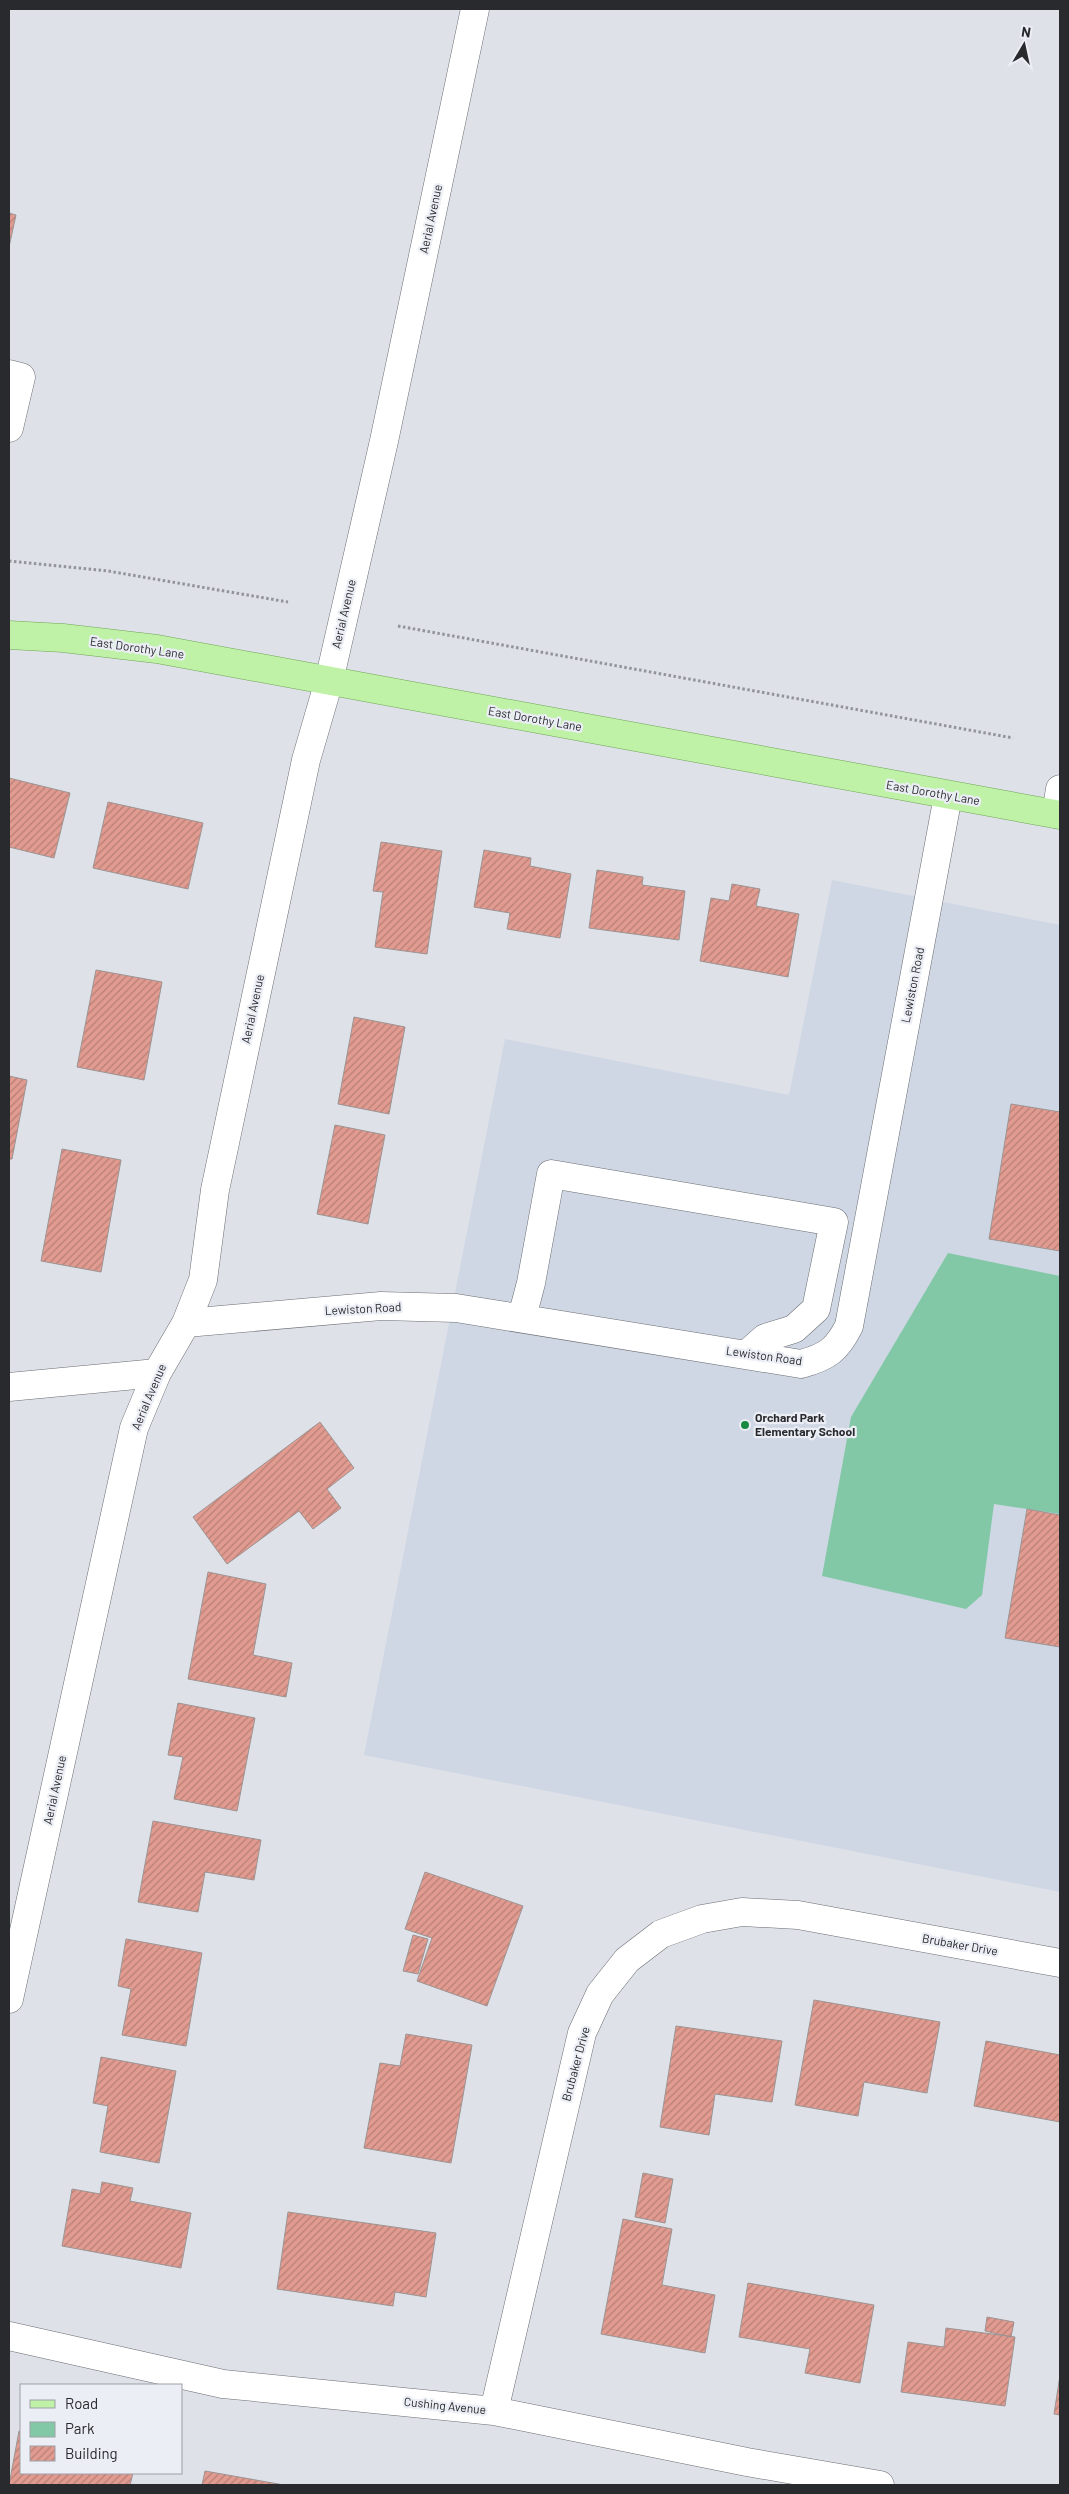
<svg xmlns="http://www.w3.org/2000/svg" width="1069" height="2494" font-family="Barlow,sans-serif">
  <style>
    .built { fill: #cfd7e4 }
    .park { fill: #83c8a6 }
    .building { fill: url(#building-hatch); stroke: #9c9493 }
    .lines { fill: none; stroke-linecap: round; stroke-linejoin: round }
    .minor-casing { stroke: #6a6d72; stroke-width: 29 }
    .major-casing { stroke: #6fa556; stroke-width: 29 }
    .path { stroke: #929499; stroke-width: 3; stroke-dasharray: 2.5 2.5; stroke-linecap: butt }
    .minor { stroke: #fff; stroke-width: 28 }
    .major { stroke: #bff1a7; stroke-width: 28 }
    .poi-dot { fill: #198941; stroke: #ebeef5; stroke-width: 2 }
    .labels { text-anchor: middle; stroke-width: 4.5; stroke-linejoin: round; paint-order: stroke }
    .street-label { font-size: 12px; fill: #292a2d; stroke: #ebeef5 }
    .poi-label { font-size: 12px; font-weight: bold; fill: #292a2d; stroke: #ebeef5; text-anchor: start }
  </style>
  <defs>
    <pattern id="building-hatch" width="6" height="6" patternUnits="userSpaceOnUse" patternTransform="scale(1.25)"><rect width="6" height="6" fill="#e29b90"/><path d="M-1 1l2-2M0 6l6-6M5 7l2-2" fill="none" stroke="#b77f76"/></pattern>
  </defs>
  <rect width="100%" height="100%" fill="#dee1e8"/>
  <path class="built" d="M832 880 1060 925V1892L364 1755 505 1039 789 1095Z"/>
  <path class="park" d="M948 1253 1060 1276V1514L994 1504 982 1595 966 1609 822 1576 851 1417Z"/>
  <path class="building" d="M9 213 16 215 9 247Z
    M9 778 70 793 54 858 9 847Z
    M108 802 203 823 188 889 93 868Z
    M381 842 442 851 427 954 375 947 383 892 373 891Z
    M484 850 531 858 530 866 571 874 560 938 507 929 510 913 474 907Z
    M597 870 643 877 642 885 685 891 679 940 589 928Z
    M732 884 760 889 756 906 799 914 788 977 700 961 711 898 729 901Z
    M96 970 162 982 144 1080 77 1067Z
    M354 1017 405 1027 389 1114 338 1104Z
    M9 1076 27 1080 12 1159H9Z
    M1011 1104 1060 1112V1251L989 1239Z
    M335 1125 385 1135 368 1224 317 1214Z
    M62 1149 121 1160 101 1272 41 1261Z
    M320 1422 354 1468 327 1489 341 1508 313 1529 299 1511 227 1564 193 1517Z
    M1027 1509 1060 1515V1647L1005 1638Z
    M208 1572 266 1584 253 1655 292 1663 286 1697 188 1679Z
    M178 1703 255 1718 237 1811 174 1799 183 1757 168 1755Z
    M153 1821 261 1840 254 1880 205 1872 198 1912 138 1902Z
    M425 1872 523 1906 487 2006 417 1981 432 1938 405 1929Z
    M413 1935 428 1939 418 1974 403 1971Z
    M126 1939 202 1953 186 2046 122 2035 131 1989 118 1986Z
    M814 2000 940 2022 927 2093 864 2082 858 2116 795 2105Z
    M676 2026 782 2041 772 2102 715 2094 709 2135 660 2127Z
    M406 2034 472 2045 451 2163 364 2148 380 2063 400 2066Z
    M986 2041 1060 2055V2122L974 2106Z
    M101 2057 176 2071 159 2163 100 2152 108 2106 93 2103Z
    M643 2173 673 2179 665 2223 635 2217Z
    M102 2182 133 2188 130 2201 191 2213 181 2268 62 2246 72 2189 100 2194Z
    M288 2212 436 2233 426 2297 395 2292 393 2306 277 2289Z
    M623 2219 672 2229 662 2285 715 2295 705 2353 601 2334Z
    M748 2283 874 2305 860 2383 805 2373 810 2349 739 2337Z
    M987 2317 1014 2322 1011 2337 985 2331Z
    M946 2328 1015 2337 1005 2406 901 2392 908 2342 944 2347Z
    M1060 2375V2415L1054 2414Z
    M19 2431H21V2473H133L130 2485H9Z
    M205 2471 284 2485H202Z"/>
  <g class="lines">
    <defs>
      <path id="minor" d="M9 374 21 377 9 428
        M1056 814 1060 789
        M522 1317 531 1283 551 1174 834 1222 816 1309 794 1329 765 1338 747 1354
        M186 1323 381 1306 456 1308 801 1364C827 1357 837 1350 849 1326L948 796
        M9 1387 157 1373
        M9 1999 134 1428 157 1373 186 1323 203 1280 215 1190 306 760 329 681 384 441 475 9
        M9 2336 223 2384 494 2411 747 2462 880 2485
        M494 2411 582 2033 600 1994 627 1960 661 1934 702 1919 742 1912 798 1915 1060 1963"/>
      <path id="major" d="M9 635 63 638 157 649 1060 815"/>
    </defs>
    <use href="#minor" class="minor-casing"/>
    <use href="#major" class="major-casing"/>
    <path class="path" d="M9 561 108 571 288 602
      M398 626 1013 738"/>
    <use href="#minor" class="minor"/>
    <use href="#major" class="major"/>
  </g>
  <circle class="poi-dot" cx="745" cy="1425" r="5"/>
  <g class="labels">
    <g class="street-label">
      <text transform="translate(431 219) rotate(-78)" y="4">Aerial Avenue</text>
      <text transform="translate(344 614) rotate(-77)" y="4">Aerial Avenue</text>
      <text transform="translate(137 648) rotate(8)" y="4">East Dorothy Lane</text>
      <text transform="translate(535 719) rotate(10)" y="4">East Dorothy Lane</text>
      <text transform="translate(933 793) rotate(10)" y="4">East Dorothy Lane</text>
      <text transform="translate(913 985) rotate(-79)" y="4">Lewiston Road</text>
      <text transform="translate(253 1009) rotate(-78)" y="4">Aerial Avenue</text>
      <text transform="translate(363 1309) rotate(-3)" y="4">Lewiston Road</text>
      <text transform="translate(764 1356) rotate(8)" y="4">Lewiston Road</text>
      <text transform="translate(149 1397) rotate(-67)" y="4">Aerial Avenue</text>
      <text transform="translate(55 1790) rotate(-78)" y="4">Aerial Avenue</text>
      <text transform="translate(960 1945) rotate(10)" y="4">Brubaker Drive</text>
      <text transform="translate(576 2064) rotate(-75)" y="4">Brubaker Drive</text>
      <text transform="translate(445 2406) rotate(6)" y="4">Cushing Avenue</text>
    </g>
    <g class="poi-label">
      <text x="755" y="1422">Orchard Park<tspan x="755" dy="14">Elementary School</tspan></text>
    </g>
  </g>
  <rect width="1069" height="2494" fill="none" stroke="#292a2d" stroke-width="20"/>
  <rect x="20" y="2384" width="162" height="90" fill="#ebeef5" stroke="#9da0a5"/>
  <rect x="30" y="2400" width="25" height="8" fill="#bff1a7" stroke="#9da0a5"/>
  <text x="65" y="2409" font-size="15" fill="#292a2d">Road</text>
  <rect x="30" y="2422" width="25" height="15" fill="#83c8a6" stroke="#9da0a5"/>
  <text x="65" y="2434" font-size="15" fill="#292a2d">Park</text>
  <rect x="30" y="2446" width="25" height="15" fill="url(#building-hatch)" stroke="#9da0a5"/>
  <text x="65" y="2459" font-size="15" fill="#292a2d">Building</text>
  <g transform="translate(1024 45) rotate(9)" stroke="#ebeef5" stroke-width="4" paint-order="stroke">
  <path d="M0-4L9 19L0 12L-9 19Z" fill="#292a2d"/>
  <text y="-8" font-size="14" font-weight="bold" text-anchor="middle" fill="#292a2d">N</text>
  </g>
</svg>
